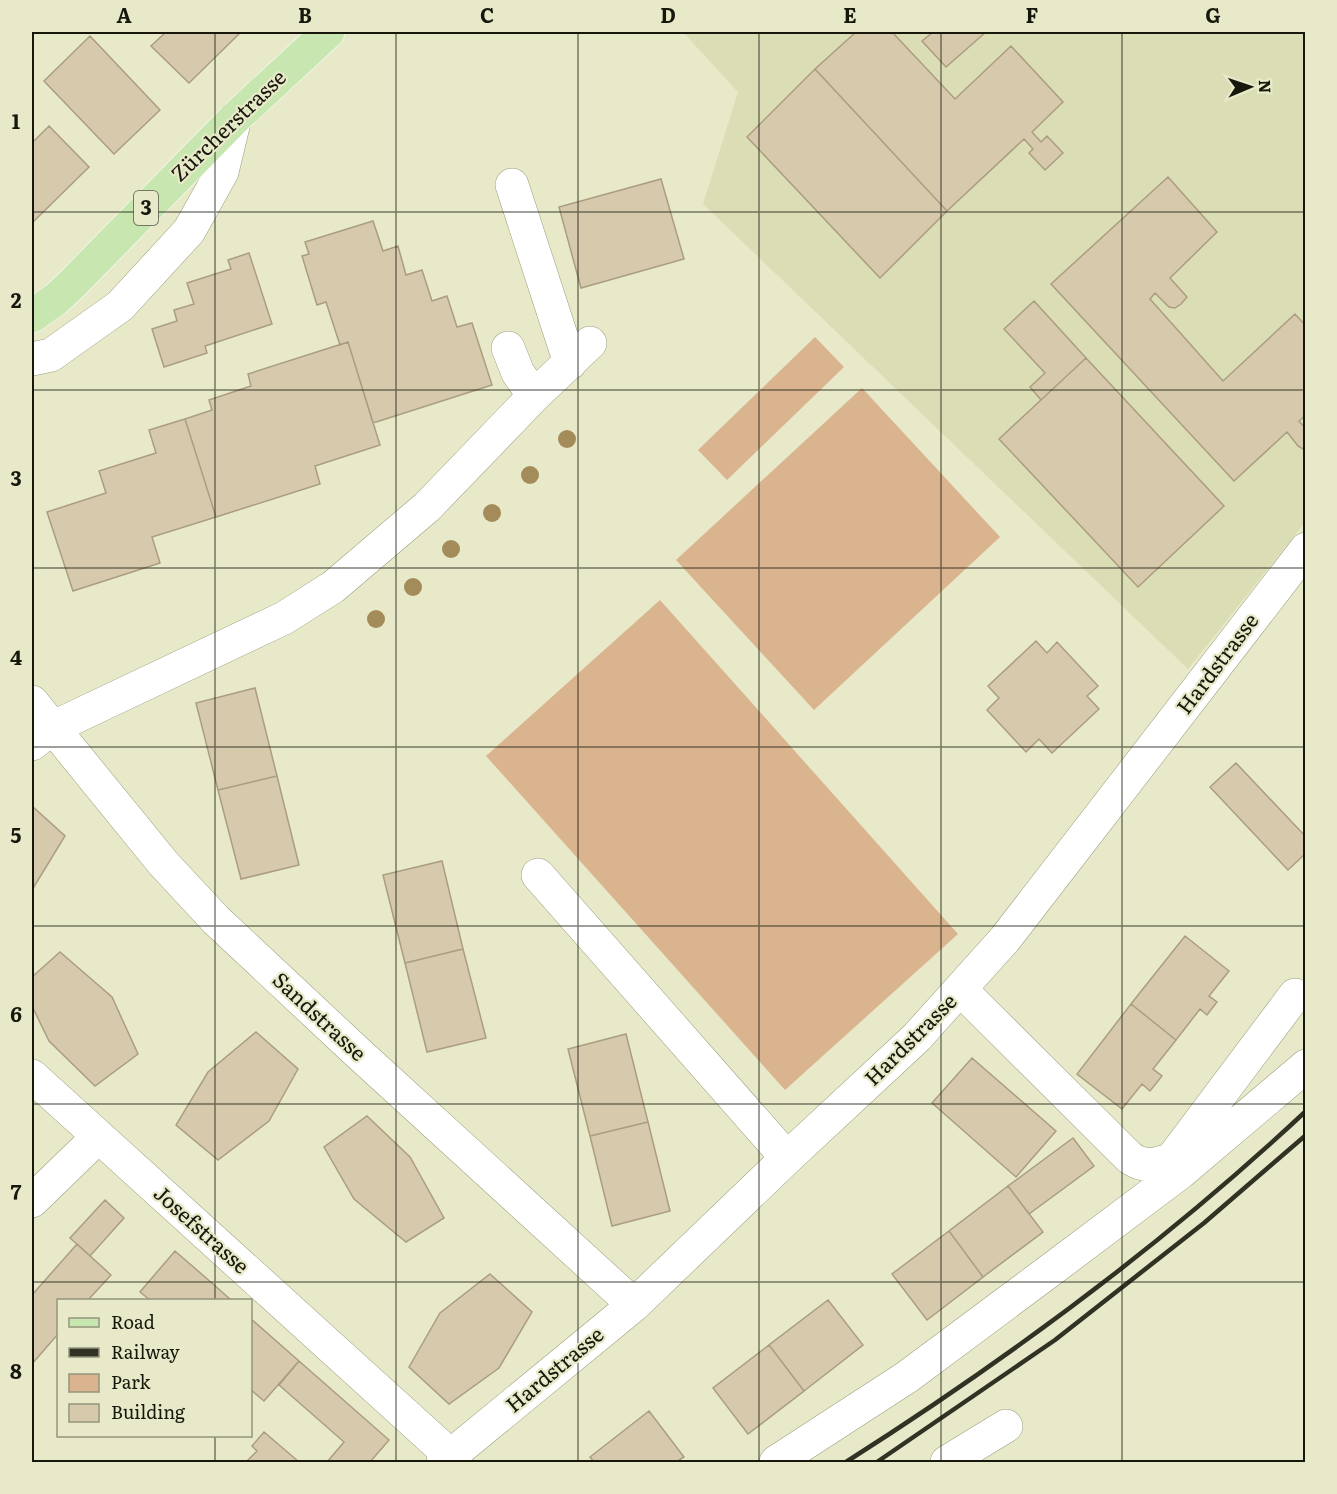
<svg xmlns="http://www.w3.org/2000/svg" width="1337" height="1494" font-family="Literata,serif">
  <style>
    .built { fill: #dbddb5 }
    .green { fill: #dab48f }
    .building { fill: #d7caac; stroke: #aa9d80; stroke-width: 1.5 }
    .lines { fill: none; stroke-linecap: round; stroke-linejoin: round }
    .minor-casing { stroke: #9c9e7f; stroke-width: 34 }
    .major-casing { stroke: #fff; stroke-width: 34 }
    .minor { stroke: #fff; stroke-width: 33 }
    .major { stroke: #c8e6b0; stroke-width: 33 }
    .rail { stroke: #323224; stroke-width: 4.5 }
    .tree { fill: #a48b5a }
    .grid { fill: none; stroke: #17170c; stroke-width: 1.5; stroke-opacity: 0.55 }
    .labels { text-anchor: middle; stroke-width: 4.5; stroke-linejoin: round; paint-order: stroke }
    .shield { fill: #e7e9c8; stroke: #555644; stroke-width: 1.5 }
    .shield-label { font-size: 20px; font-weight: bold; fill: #17170c }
    .street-label { font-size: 21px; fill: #17170c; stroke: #e7e9c8 }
    .neatline { fill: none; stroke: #17170c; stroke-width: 2 }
    .grid-label { font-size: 20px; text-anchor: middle; font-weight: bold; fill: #17170c }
  </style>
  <rect width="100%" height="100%" fill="#e7e9c8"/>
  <path class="built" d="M683 32H1305V522L1188 669 703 204 738 92Z"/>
  <path class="green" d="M815 337 844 367 727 480 698 450Z
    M862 388 1000 537 814 710 676 560Z
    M660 600 958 934 785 1090 486 756Z"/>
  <path class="building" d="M166 32H241L189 83 151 46Z
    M856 32H892L955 99 1011 46 1063 102 1032 132 1041 142 1047 136 1063 153 1045 170 1029 153 1033 149 1024 139 947 211 815 69Z
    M933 32H986L946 67 922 41Z
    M90 36 160 110 114 154 44 81Z
    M815 69 947 211 880 278 747 137Z
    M49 126 89 167 32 223V143Z
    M1168 177 1217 232 1170 278 1187 297 1181 304 1175 308 1169 307 1155 293 1150 299 1223 381 1295 314 1306 326V415L1299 421 1306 429V447L1303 449 1298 446 1287 432 1234 481 1051 284Z
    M661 179 684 259 581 288 559 207Z
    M373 221 383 251 398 246 406 275 422 270 432 301 447 296 457 327 472 323 492 385 373 423 348 342 340 345 326 302 317 305 302 256 309 254 305 242Z
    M249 253 272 324 205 346 207 353 164 367 152 329 177 321 174 310 194 304 187 283 231 269 228 260Z
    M1034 301 1086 358 1041 400 1030 387 1045 373 1004 329Z
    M348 342 380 445 315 466 320 484 216 517 185 419 212 410 209 400 251 386 248 374Z
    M1086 358 1224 506 1138 587 999 439Z
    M185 419 216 517 152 537 160 563 73 591 47 512 106 493 99 471 156 453 149 430Z
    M1036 641 1047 653 1057 642 1098 686 1087 696 1099 709 1052 753 1039 739 1026 752 987 710 999 698 988 686Z
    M255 688 277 776 218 790 196 703Z
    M1236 763 1306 837V853L1288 870 1210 787Z
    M277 776 299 865 241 879 218 790Z
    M32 806 65 836 32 890Z
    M442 861 463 949 405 963 383 875Z
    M1185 936 1229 971 1209 996 1217 1002 1207 1015 1200 1009 1176 1040 1131 1004Z
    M463 949 486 1038 427 1052 405 963Z
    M60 952 112 997 138 1054 95 1086 49 1041 32 1006V977Z
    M1131 1004 1176 1040 1153 1069 1162 1076 1150 1091 1142 1084 1122 1109 1077 1074Z
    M256 1032 298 1069 269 1121 218 1160 176 1125 208 1072Z
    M626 1034 648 1122 590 1136 568 1049Z
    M972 1058 1056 1131 1016 1177 932 1103Z
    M367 1116 410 1157 444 1218 406 1242 354 1199 324 1147Z
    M648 1122 670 1211 612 1226 590 1136Z
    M1073 1138 1094 1166 1029 1214 1008 1186Z
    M1008 1186 1043 1232 983 1277 949 1231Z
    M105 1200 124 1218 90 1256 70 1238Z
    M949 1231 983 1277 927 1320 892 1274Z
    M77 1244 111 1275 88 1300H58V1334L32 1364V1295Z
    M175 1251 213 1284 231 1300H150L140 1292Z
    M490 1274 532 1312 499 1368 449 1404 409 1367 440 1313Z
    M828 1300 863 1345 804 1391 769 1345Z
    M250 1318 299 1361 264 1401 250 1389Z
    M769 1345 804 1391 748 1434 713 1388Z
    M299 1361 389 1440 370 1462H327L344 1442 279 1385Z
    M649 1411 684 1457 676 1462H594L590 1457Z
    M264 1432 299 1462H246L257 1451 252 1446Z"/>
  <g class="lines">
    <defs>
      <path id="minor" d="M512 185 570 363
        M508 348 518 373 534 396
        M32 359 51 355 120 306 189 231 222 172 235 118
        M32 702 163 863 216 920 356 1051 634 1305
        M32 744 52 728 284 618 333 587 427 507 534 396 590 343
        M538 875 787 1158
        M961 990 1130 1158C1145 1168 1155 1165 1172 1159L1295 995
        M32 1076 451 1456 454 1462
        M32 1201 98 1137
        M443 1462 634 1305 787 1158 917 1037 1005 939 1306 549
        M776 1462 907 1377 1056 1266 1181 1172 1306 1066
        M947 1462 1006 1426"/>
      <path id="major" d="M32 316 56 299 71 285 235 118 328 32"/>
    </defs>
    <use href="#minor" class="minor-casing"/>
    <use href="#major" class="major-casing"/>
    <use href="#minor" class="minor"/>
    <use href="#major" class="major"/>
    <path class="rail" d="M846 1462C1008 1359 1165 1243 1306 1111
      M877 1462 1055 1340 1204 1223 1306 1135"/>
  </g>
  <g class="tree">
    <circle cx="567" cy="439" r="9"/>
    <circle cx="530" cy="475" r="9"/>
    <circle cx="492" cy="513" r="9"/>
    <circle cx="451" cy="549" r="9"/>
    <circle cx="413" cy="587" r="9"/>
    <circle cx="376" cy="619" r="9"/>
  </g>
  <path class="grid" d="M215 32V1300M396 32V1462M578 32V1462M759 32V1462M941 32V1462M1122 32V1462M32 212H1306M32 390H1306M32 568H1306M32 747H1306M32 926H1306M32 1104H1306M32 1282H1306M215 1436V1462"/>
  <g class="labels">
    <rect class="shield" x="134" y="191" width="24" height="34" rx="4.5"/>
    <g class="shield-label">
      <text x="146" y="215">3</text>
    </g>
    <g class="street-label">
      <text transform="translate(229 126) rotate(-44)" y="7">Zürcherstrasse</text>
      <text transform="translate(1218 664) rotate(-53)" y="7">Hardstrasse</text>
      <text transform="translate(319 1017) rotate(43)" y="7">Sandstrasse</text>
      <text transform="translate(911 1040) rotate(-45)" y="7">Hardstrasse</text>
      <text transform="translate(201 1230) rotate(42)" y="7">Josefstrasse</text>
      <text transform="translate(555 1370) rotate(-40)" y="7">Hardstrasse</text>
    </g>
  </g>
  <rect width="1337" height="1494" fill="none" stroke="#e7e9c8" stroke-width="66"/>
  <rect x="57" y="1299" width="195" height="138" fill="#e7e9c8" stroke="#94957d" stroke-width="1.5"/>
  <rect x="69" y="1318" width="30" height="9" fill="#c8e6b0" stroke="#94957d" stroke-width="1.5"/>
  <text x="111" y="1329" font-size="18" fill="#17170c">Road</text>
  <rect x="69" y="1348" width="30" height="9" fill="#323224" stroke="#94957d" stroke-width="1.5"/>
  <text x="111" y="1359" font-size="18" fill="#17170c">Railway</text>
  <rect x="69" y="1374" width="30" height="18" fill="#dab48f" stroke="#94957d" stroke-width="1.5"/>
  <text x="111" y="1389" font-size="18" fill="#17170c">Park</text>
  <rect x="69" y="1404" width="30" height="18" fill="#d7caac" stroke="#94957d" stroke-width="1.5"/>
  <text x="111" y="1419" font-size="18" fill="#17170c">Building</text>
  <g transform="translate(1250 87) rotate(88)" stroke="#e7e9c8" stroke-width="4.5" paint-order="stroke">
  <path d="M0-4.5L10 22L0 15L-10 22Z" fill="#17170c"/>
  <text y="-9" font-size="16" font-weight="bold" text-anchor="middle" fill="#17170c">N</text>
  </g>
  <rect x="33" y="33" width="1271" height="1428" class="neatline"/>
  <g class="grid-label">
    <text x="124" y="23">A</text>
    <text x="305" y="23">B</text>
    <text x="487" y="23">C</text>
    <text x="668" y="23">D</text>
    <text x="850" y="23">E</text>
    <text x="1032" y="23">F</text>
    <text x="1213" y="23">G</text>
    <text x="16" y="129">1</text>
    <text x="16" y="308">2</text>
    <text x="16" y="486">3</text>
    <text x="16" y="665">4</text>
    <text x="16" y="843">5</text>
    <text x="16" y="1022">6</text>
    <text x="16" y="1200">7</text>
    <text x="16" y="1379">8</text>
  </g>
</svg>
